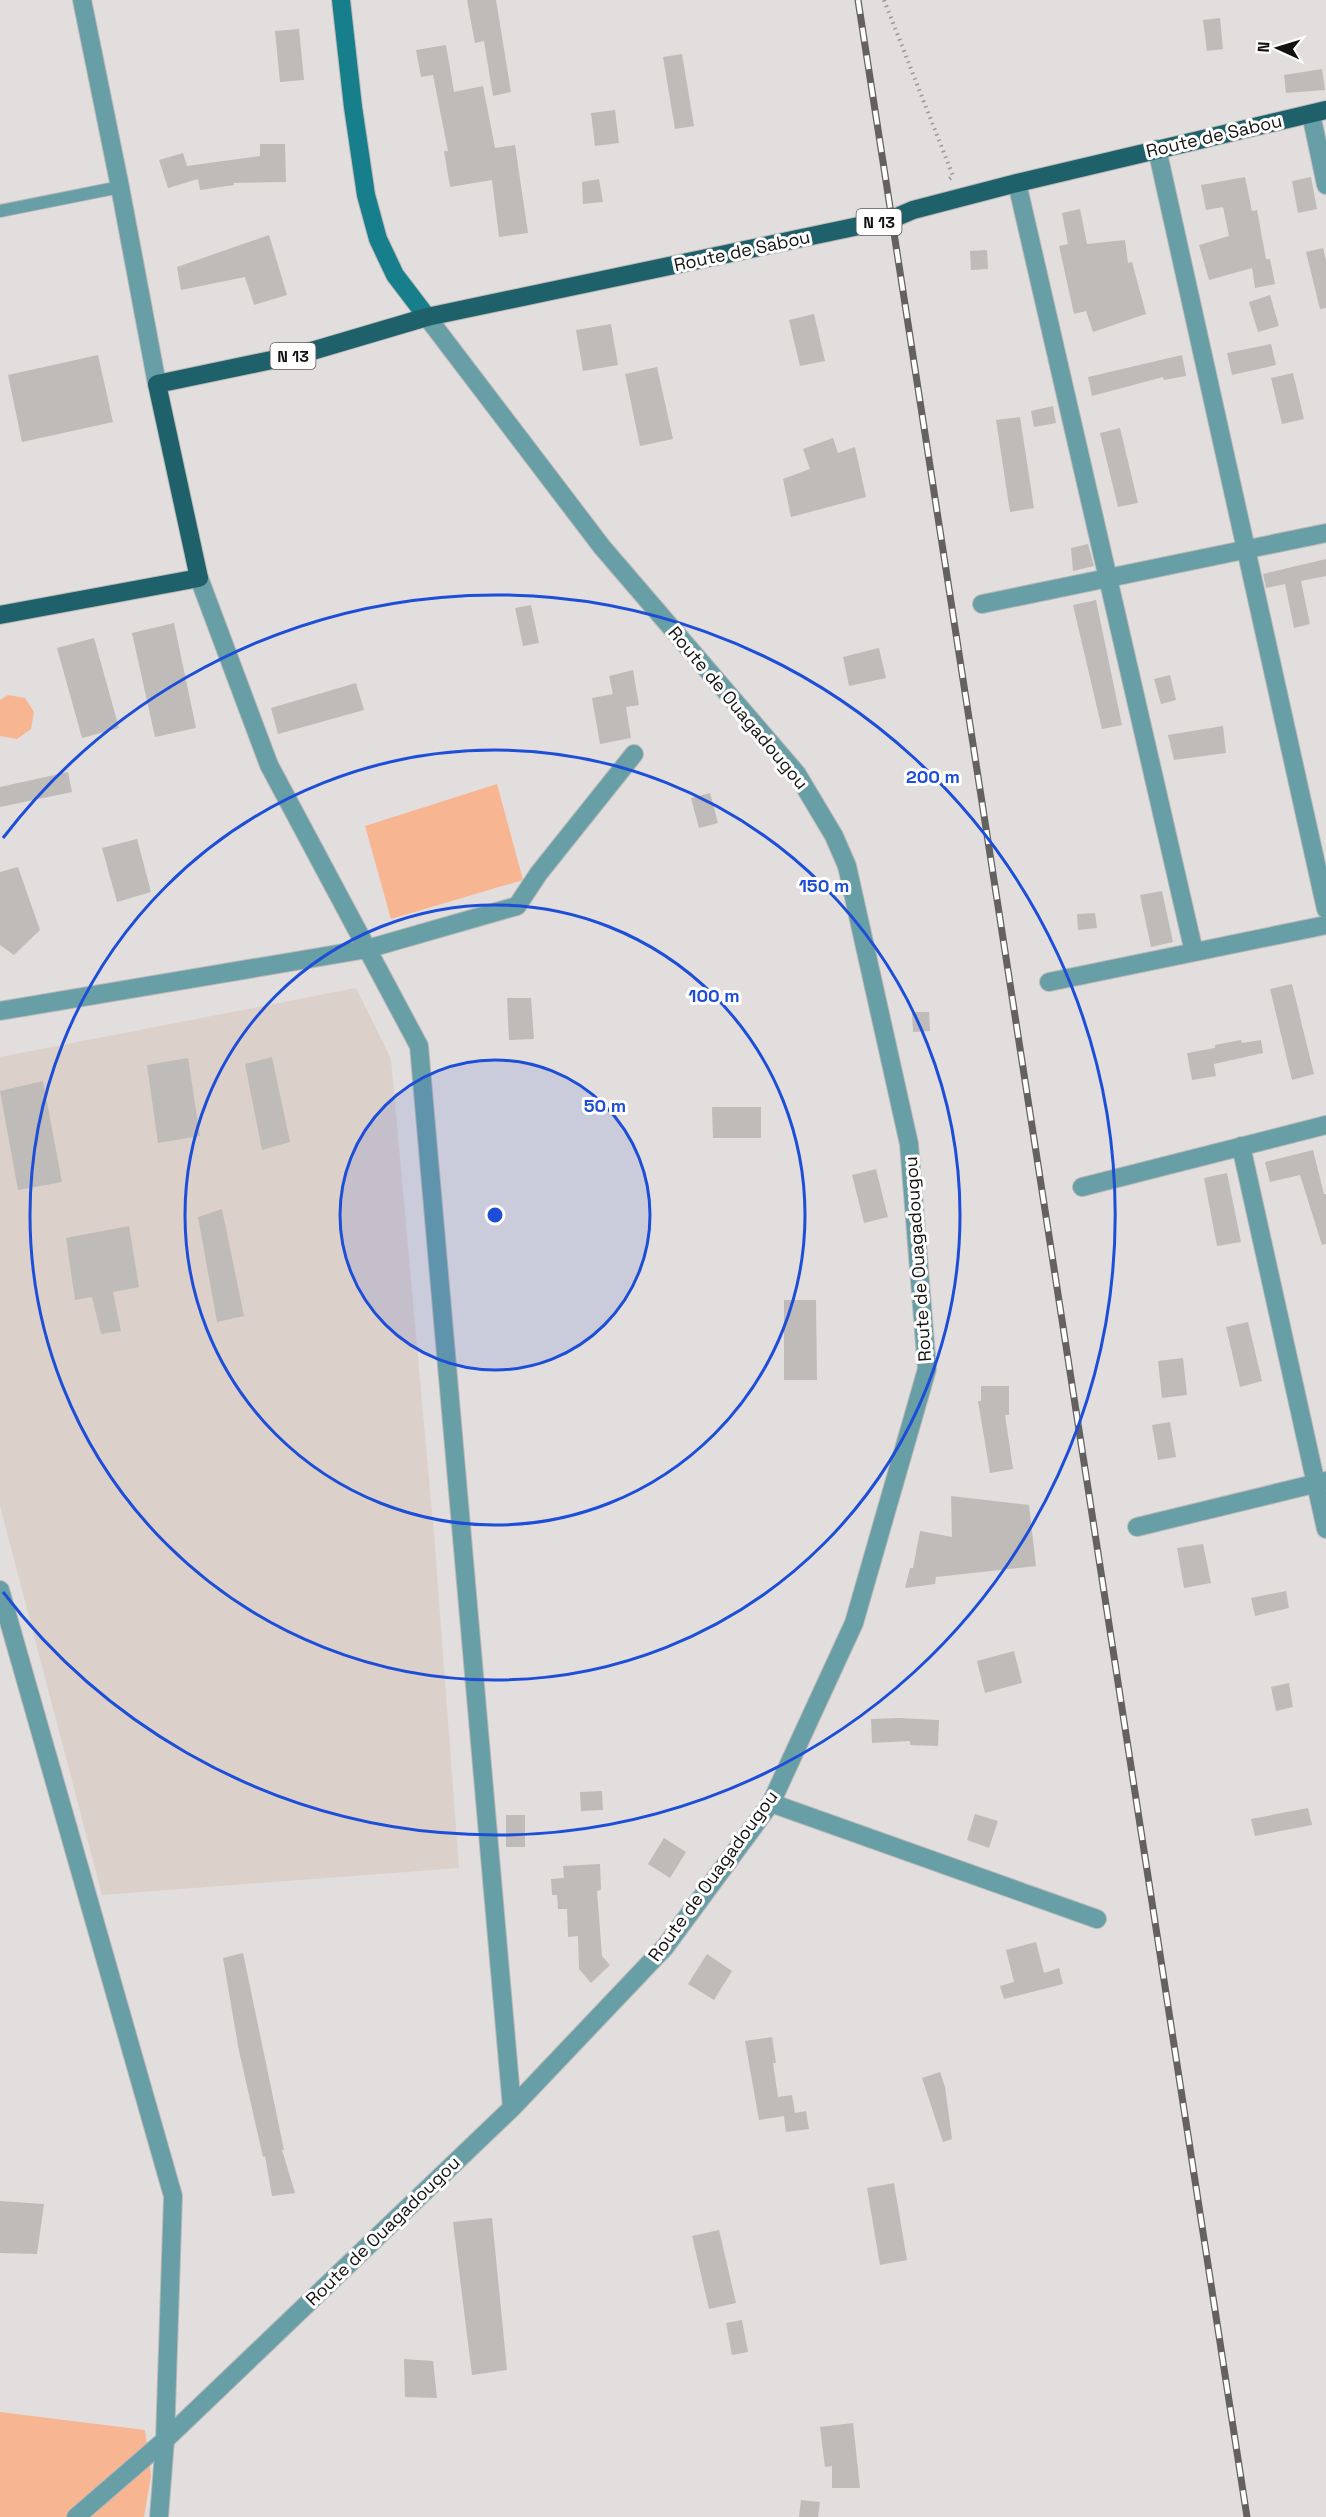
<svg xmlns="http://www.w3.org/2000/svg" width="1326" height="2517" font-family="'Space Grotesk',sans-serif">
  <style>
    .built { fill: #dcd0cb }
    .green { fill: #f8b591 }
    .building { fill: #bebbb9 }
    .lines { fill: none; stroke-linecap: round; stroke-linejoin: round }
    .lane-casing { stroke: #bdb9b8; stroke-width: 14 }
    .street-casing { stroke: #bdb9b8; stroke-width: 20 }
    .secondary-casing { stroke: #bdb9b8; stroke-width: 20 }
    .primary-casing { stroke: #bdb9b8; stroke-width: 20 }
    .path { stroke: #9b9897; stroke-width: 4; stroke-dasharray: 1.5 4.5; stroke-linecap: butt }
    .lane { stroke: #689fa7; stroke-width: 12 }
    .street { stroke: #689fa7; stroke-width: 18 }
    .secondary { stroke: #177e8b; stroke-width: 18 }
    .primary { stroke: #1f616a; stroke-width: 18 }
    .rail-casing { stroke: #646261; stroke-width: 7 }
    .rail { stroke: #fff; stroke-width: 4.5; stroke-dasharray: 14; stroke-linecap: butt }
    .ring { fill: none; stroke: #1d4ed8; stroke-width: 3 }
    .labels { text-anchor: middle; stroke-width: 6; stroke-linejoin: round; paint-order: stroke }
    .shield { fill: #fff; stroke: #5a5958; stroke-width: 1.5 }
    .shield-label { font-size: 16px; font-weight: bold; fill: #131211 }
    .street-label { font-size: 18px; fill: #131211; stroke: #fff }
    .centre { fill: #1d4ed8; stroke: #fff; stroke-width: 3 }
    .ring-label { font-size: 18px; text-anchor: middle; font-weight: bold; fill: #1d4ed8; stroke: #fff; stroke-width: 6; stroke-linejoin: round; paint-order: stroke }
  </style>
  <rect width="100%" height="100%" fill="#e2dedd"/>
  <path class="built" d="M356 988 391 1059 434 1534 459 1868 102 1895 0 1506V1057Z"/>
  <path class="green" d="M8 695 25 698 34 712 31 729 17 739 0 736V700Z
    M497 784 523 880 391 919 365 826Z
    M0 2412 145 2430 151 2476 144 2517H0Z"/>
  <path class="building" d="M467 0H496L511 92 493 96 484 41 475 43Z
    M1220 18 1223 49 1207 51 1203 20Z
    M299 29 304 80 280 82 275 31Z
    M446 45 454 92 483 86 495 148 515 145 528 233 499 237 492 180 450 187 444 151H448L433 75 421 77 416 50Z
    M682 54 694 126 675 129 663 57Z
    M1322 69 1325 90 1286 93 1284 75Z
    M615 110 619 143 595 146 591 113Z
    M260 144H285L286 182 234 183V185L200 190 198 179 168 188 159 160 183 153 187 166 260 156Z
    M1245 177 1252 211 1257 210 1266 259H1270L1275 284 1255 288 1252 268 1209 280 1199 245 1229 236 1223 207 1206 210 1201 185Z
    M1311 177 1317 209 1298 213 1292 181Z
    M599 179 603 202 583 204 582 182Z
    M1080 209 1087 244 1125 240 1128 263 1132 262 1146 314 1093 332 1086 311 1074 314 1059 246 1068 244 1062 213Z
    M269 235 287 295 254 305 245 277 181 290 177 267Z
    M1323 248 1326 260V308L1320 309 1306 252Z
    M987 250 988 269 971 270 970 251Z
    M1270 295 1279 326 1258 332 1249 302Z
    M814 314 825 361 800 366 789 320Z
    M611 324 618 365 583 371 576 330Z
    M1271 344 1276 365 1232 375 1227 353Z
    M98 355 113 422 22 442 8 375Z
    M1182 355 1186 376 1164 380 1163 377 1092 396 1088 377Z
    M657 367 673 439 640 446 625 374Z
    M1293 373 1304 419 1282 424 1271 378Z
    M1053 406 1056 423 1034 427 1031 411Z
    M1020 417 1034 508 1010 512 996 420Z
    M1120 428 1138 503 1118 507 1100 433Z
    M833 438 838 453 855 447 866 497 791 517 783 479 810 469 803 449Z
    M1088 544 1094 566 1073 571 1071 548Z
    M1326 559V576L1301 581 1310 624 1294 628 1285 584 1266 588 1263 574Z
    M1096 600 1122 725 1102 729 1073 605Z
    M531 605 539 643 523 646 515 608Z
    M174 623 196 728 155 737 132 633Z
    M94 638 119 728 82 738 57 648Z
    M879 648 886 678 849 686 843 657Z
    M633 670 639 705 626 707 631 738 600 744 592 698 613 694 609 676Z
    M1170 675 1176 700 1161 704 1154 679Z
    M356 683 364 710 278 734 271 708Z
    M1223 726 1226 753 1174 760 1168 735Z
    M68 772 72 792 0 807V787Z
    M710 793 718 823 699 828 691 798Z
    M137 839 151 892 117 902 102 848Z
    M18 867 40 930 14 955 0 945V872Z
    M1162 891 1173 942 1151 947 1140 895Z
    M1095 913 1097 928 1078 930 1077 914Z
    M1292 984 1314 1074 1292 1080 1270 989Z
    M507 998H531L534 1039 509 1040Z
    M912 1012H929L930 1031 913 1032Z
    M1241 1040 1242 1043 1261 1040 1263 1053 1214 1064 1216 1076 1192 1080 1187 1053 1215 1048V1045Z
    M272 1057 290 1142 262 1150 245 1064Z
    M188 1058 200 1136 158 1143 147 1065Z
    M43 1081 62 1182 18 1190 0 1091Z
    M712 1107H761V1138H713Z
    M1313 1150 1324 1194H1326V1244L1322 1245 1300 1175 1270 1182 1265 1162Z
    M876 1169 888 1217 864 1223 852 1175Z
    M1227 1173 1241 1242 1217 1246 1204 1178Z
    M222 1209 244 1316 217 1322 198 1217Z
    M129 1226 139 1287 113 1292 121 1331 101 1334 92 1297 75 1300 66 1238Z
    M784 1300H816L817 1380H784Z
    M1248 1322 1262 1381 1240 1387 1226 1327Z
    M1183 1358 1187 1395 1162 1398 1158 1361Z
    M981 1386H1009V1415H1005L1013 1469 990 1473 978 1401H981Z
    M1170 1422 1176 1457 1158 1460 1152 1425Z
    M951 1496 1029 1505 1036 1566 936 1577 935 1584 905 1588 910 1568H913L920 1531 952 1537Z
    M1203 1544 1211 1583 1184 1588 1177 1548Z
    M1286 1591 1289 1608 1255 1616 1251 1598Z
    M1014 1651 1022 1683 985 1693 977 1661Z
    M1289 1683 1293 1707 1276 1711 1271 1687Z
    M899 1718 939 1720 938 1746 910 1745V1741L872 1743 871 1719Z
    M602 1791 603 1810 581 1811 580 1792Z
    M1308 1808 1312 1825 1255 1836 1251 1819Z
    M975 1814 998 1821 989 1848 967 1840Z
    M506 1815H525V1847H506Z
    M664 1838 686 1852 670 1878 648 1864Z
    M600 1864 601 1890 597 1891 602 1956 610 1965 591 1983 579 1969 578 1936 568 1937 567 1909H558L557 1895H552L551 1879 564 1878 563 1866Z
    M1036 1942 1044 1973 1059 1968 1063 1984 1004 1999 1000 1986 1014 1982 1006 1950Z
    M243 1953 284 2150H282L295 2193 272 2196 265 2156 263 2157 239 2051 223 1958Z
    M707 1954 732 1971 714 2000 688 1984Z
    M772 2037 776 2063H773L778 2097 792 2095 795 2113 806 2111 809 2129 786 2132 784 2116 759 2120 745 2041Z
    M940 2072 945 2087 952 2139 943 2142 922 2078Z
    M894 2183 907 2260 880 2265 867 2188Z
    M0 2201 44 2204 37 2254 0 2253Z
    M492 2218 507 2370 472 2375 453 2222Z
    M719 2230 736 2303 709 2309 692 2236Z
    M742 2320 748 2352 732 2355 726 2323Z
    M404 2359 433 2361 437 2398 405 2397Z
    M853 2423 860 2488H832V2466L825 2467 820 2427Z
    M801 2500 820 2502 818 2517H799Z"/>
  <g class="lines">
    <defs>
      <path id="lane" d="M0 211 120 187"/>
      <path id="street" d="M82 0 120 187 157 384
        M1311 114 1326 185
        M1157 149 1326 909
        M1017 183 1194 952
        M199 578 269 765 419 1046 512 2108
        M982 604 1326 533
        M1049 982 1326 925
        M0 1011 367 949 517 906 539 873 634 754
        M1241 1146 1326 1529
        M1082 1187 1326 1125
        M1137 1527 1326 1481
        M0 1590 173 2196 165 2440 159 2517
        M771 1803 1097 1919
        M76 2517 165 2440 512 2108 665 1947 771 1803 854 1623 927 1369 909 1144 847 866 834 836 797 774 602 547 427 317"/>
      <path id="secondary" d="M341 0 353 107 366 195 378 239 395 275 427 317"/>
      <path id="primary" d="M0 615 199 578 157 384 305 353 427 317 892 219 913 210 1017 183 1326 110"/>
    </defs>
    <use href="#lane" class="lane-casing"/>
    <use href="#street" class="street-casing"/>
    <use href="#secondary" class="secondary-casing"/>
    <use href="#primary" class="primary-casing"/>
    <path class="path" d="M884 0 953 176 947 181"/>
    <use href="#lane" class="lane"/>
    <use href="#street" class="street"/>
    <use href="#secondary" class="secondary"/>
    <use href="#primary" class="primary"/>
    <defs>
      <path id="rail" d="M858 0 1247 2517"/>
    </defs>
    <use href="#rail" class="rail-casing"/>
    <use href="#rail" class="rail"/>
  </g>
  <circle cx="495" cy="1215" r="155" fill="#1d4ed8" fill-opacity=".12"/>
  <g class="ring">
    <circle cx="495" cy="1215" r="155"/>
    <circle cx="495" cy="1215" r="310"/>
    <circle cx="495" cy="1215" r="465"/>
    <path d="M3 838A620 620 0 1 1 3 1592"/>
  </g>
  <g class="labels">
    <g class="shield">
      <rect x="856.5" y="209" width="45" height="26" rx="4.5"/>
      <rect x="270.5" y="343" width="45" height="26" rx="4.5"/>
    </g>
    <g class="shield-label">
      <text x="879" y="228">N 13</text>
      <text x="293" y="362">N 13</text>
    </g>
    <g class="street-label">
      <text transform="translate(1214 136) rotate(-13)" y="6">Route de Sabou</text>
      <text transform="translate(742 251) rotate(-12)" y="6">Route de Sabou</text>
      <text transform="translate(738 708) rotate(50)" y="6">Route de Ouagadougou</text>
      <text transform="translate(918 1259) rotate(-94)" y="6">Route de Ouagadougou</text>
      <text transform="translate(713 1876) rotate(-54)" y="6">Route de Ouagadougou</text>
      <text transform="translate(383 2231) rotate(-44)" y="6">Route de Ouagadougou</text>
    </g>
  </g>
  <circle cx="495" cy="1215" r="9" class="centre"/>
  <g class="ring-label">
    <text x="933" y="783">200 m</text>
    <text x="824" y="892">150 m</text>
    <text x="714" y="1002">100 m</text>
    <text x="605" y="1112">50 m</text>
  </g>
  <g transform="translate(1278 48) rotate(274)" stroke="#ffffff" stroke-width="4.5" paint-order="stroke">
  <path d="M0-4.5L10 22L0 15L-10 22Z" fill="#131211"/>
  <text y="-9" font-size="16" font-weight="bold" text-anchor="middle" fill="#131211">N</text>
  </g>
</svg>
